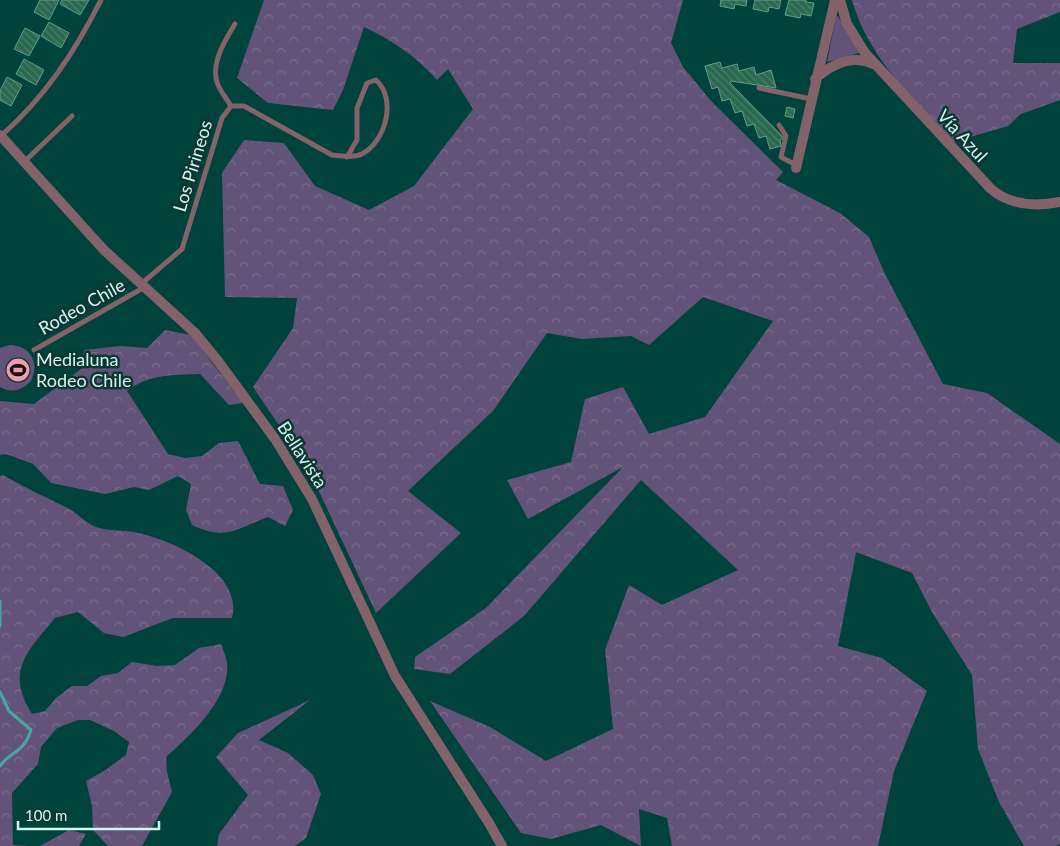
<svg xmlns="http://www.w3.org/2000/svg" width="1060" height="846" font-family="Lato,sans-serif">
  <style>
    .grass { fill: #645378 }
    .forest { fill: url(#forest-crowns) }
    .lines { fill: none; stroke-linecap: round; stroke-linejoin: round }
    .stream { stroke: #46a9a0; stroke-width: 3 }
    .building { fill: url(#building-back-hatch); stroke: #619f84 }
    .lane { stroke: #836269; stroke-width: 5 }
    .street { stroke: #836269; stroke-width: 10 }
    .labels { text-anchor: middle; stroke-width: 5; stroke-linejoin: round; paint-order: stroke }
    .street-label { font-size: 18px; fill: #d2f6f0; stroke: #0c3631 }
    .poi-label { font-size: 18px; fill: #d2f6f0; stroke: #0c3631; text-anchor: start }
  </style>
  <defs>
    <pattern id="forest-crowns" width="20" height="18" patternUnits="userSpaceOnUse" patternTransform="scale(1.25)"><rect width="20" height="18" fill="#645378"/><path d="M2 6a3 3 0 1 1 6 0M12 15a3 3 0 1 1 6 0" fill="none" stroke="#796c8c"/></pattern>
    <pattern id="building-back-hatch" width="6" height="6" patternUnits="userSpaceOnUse" patternTransform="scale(1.25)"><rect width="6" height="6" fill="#2a6850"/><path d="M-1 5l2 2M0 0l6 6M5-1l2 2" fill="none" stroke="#487e6a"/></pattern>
  </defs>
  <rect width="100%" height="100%" fill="#00423c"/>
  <path class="grass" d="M838 16 859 53 827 62 836 17Z
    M9 345C30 345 40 362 31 381 22 390 12 394 0 387V348Z"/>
  <path class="forest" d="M264 0H683L671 43 683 67 712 102 783 172 776 180 840 213 869 237 885 274 943 384 987 393 1060 444V844L1056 846H1024L999 802 978 749 972 675 932 612 912 573 856 552 838 646 882 658 927 691 894 771 878 846H672L667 818 639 809 641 846 601 825 551 839 521 833 430 701 490 727 546 761 613 729 605 650 629 585 662 605 738 570 641 480 524 616 450 674 414 669 415 657 486 608 623 467 528 519 507 480 571 462 585 399 623 387 649 434 705 417 773 321 703 297 649 345 631 336 582 339 547 333 493 411 408 491 461 533 376 613 308 468 253 387 293 328 297 298 225 297 222 173 244 140 284 143 315 186 369 210 414 186 473 109 448 69 437 80C416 56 392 40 364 27L343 90 333 110 268 103 237 78Z
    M852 0H1060V12L1017 29 1013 63H1060V100L1021 114 1008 126 953 142C914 99 868 58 852 0Z
    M165 330 191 335 243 403 229 405 200 374C174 375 148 374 127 391L168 454 185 458 202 456 219 443 238 441 260 484 283 486 293 510 285 526 268 517C236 529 226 541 192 525L186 510 191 484 178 476 149 490 134 487 105 494 51 483 33 464 6 454 0 455V401L34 404 82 368 84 350 120 346 147 348Z
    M3 475C25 488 48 498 71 510 79 515 87 524 96 527 107 531 122 530 134 532 171 539 244 572 232 618H173L123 637 104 633 78 612 55 618C27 652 5 671 32 714L45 711 56 698 72 686H87L101 676 118 673 132 662 157 666 175 665 199 648 221 644C223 650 226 656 227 663 231 698 190 736 166 757L167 772 172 792 142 846H108L93 830 92 806 86 781 104 771 126 755 129 742 114 731 90 720H78L57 728 41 747 38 764 12 793 13 845 28 846H0V476Z
    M310 700 259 740 288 753 313 775 321 794 306 838 295 846H217L219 834 248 795 216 757 238 733Z
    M69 830 86 834 79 846H40Z"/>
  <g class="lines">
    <path class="stream" d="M0 601V626
      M0 692 9 711 31 730C24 753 11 751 0 766"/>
  </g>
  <path class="building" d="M40 0H59L49 20 34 12Z
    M62 0H89L80 15 60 4Z
    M721 0H747L746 6 735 4 734 9 720 6Z
    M755 0H781L779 9 769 7 768 12 753 9Z
    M789 0H806V2L814 3 811 16 801 14 800 18 785 15Z
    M49 22 69 33 61 48 41 36Z
    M25 28 40 36 29 56 14 49Z
    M24 59 44 70 36 85 16 74Z
    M720 62 722 68 737 64 739 71 754 67 756 75 771 70 776 88 731 81 730 83 784 138 780 140 781 146 770 149 766 136 759 138 754 124 747 126 742 111 735 113 730 99 722 101 718 87 712 89 705 66Z
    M7 77 22 85 11 106 0 100V91Z
    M787 107 795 109 793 118 785 116Z"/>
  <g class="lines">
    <path class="lane" d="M759 88 811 99
      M231 106C227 99 219 90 217 82 211 63 225 40 235 24
      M779 125 786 136 781 157 796 165
      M1 136C45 97 74 53 101 0
      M25 161 72 116
      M141 284 182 249 222 118 231 106H244L332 155C341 156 353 158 362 154 386 141 397 99 376 80L367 83 357 108V140L347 157
      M34 350 143 288"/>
    <path class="street" d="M840 0 847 24 865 53 991 189C1010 205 1036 207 1060 202
      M815 79C832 64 852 54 873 64
      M0 135 104 250 195 333 218 361 275 439 312 499 395 676 489 823 502 846
      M796 168 835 0"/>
  </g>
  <defs>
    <symbol id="stadium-disc" viewBox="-11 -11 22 22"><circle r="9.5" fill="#f29aae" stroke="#0c3631"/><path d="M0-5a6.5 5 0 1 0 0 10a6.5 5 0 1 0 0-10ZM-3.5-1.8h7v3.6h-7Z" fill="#111"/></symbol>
  </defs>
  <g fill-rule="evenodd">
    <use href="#stadium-disc" x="4" y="356" width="28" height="28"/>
  </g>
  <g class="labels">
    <g class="street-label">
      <text transform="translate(962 136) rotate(47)" y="6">Vía Azul</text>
      <text transform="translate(193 166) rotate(-73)" y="6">Los Pirineos</text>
      <text transform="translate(82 307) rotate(-29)" y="6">Rodeo Chile</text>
      <text transform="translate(302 455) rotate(57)" y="6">Bellavista</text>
    </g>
    <g class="poi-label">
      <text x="36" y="366">Medialuna<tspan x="36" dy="21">Rodeo Chile</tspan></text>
    </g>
  </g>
  <path d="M18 821v8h141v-8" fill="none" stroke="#d2f6f0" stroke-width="2.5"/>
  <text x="25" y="821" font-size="15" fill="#d2f6f0" stroke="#0c3631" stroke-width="4" paint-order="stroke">100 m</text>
</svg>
